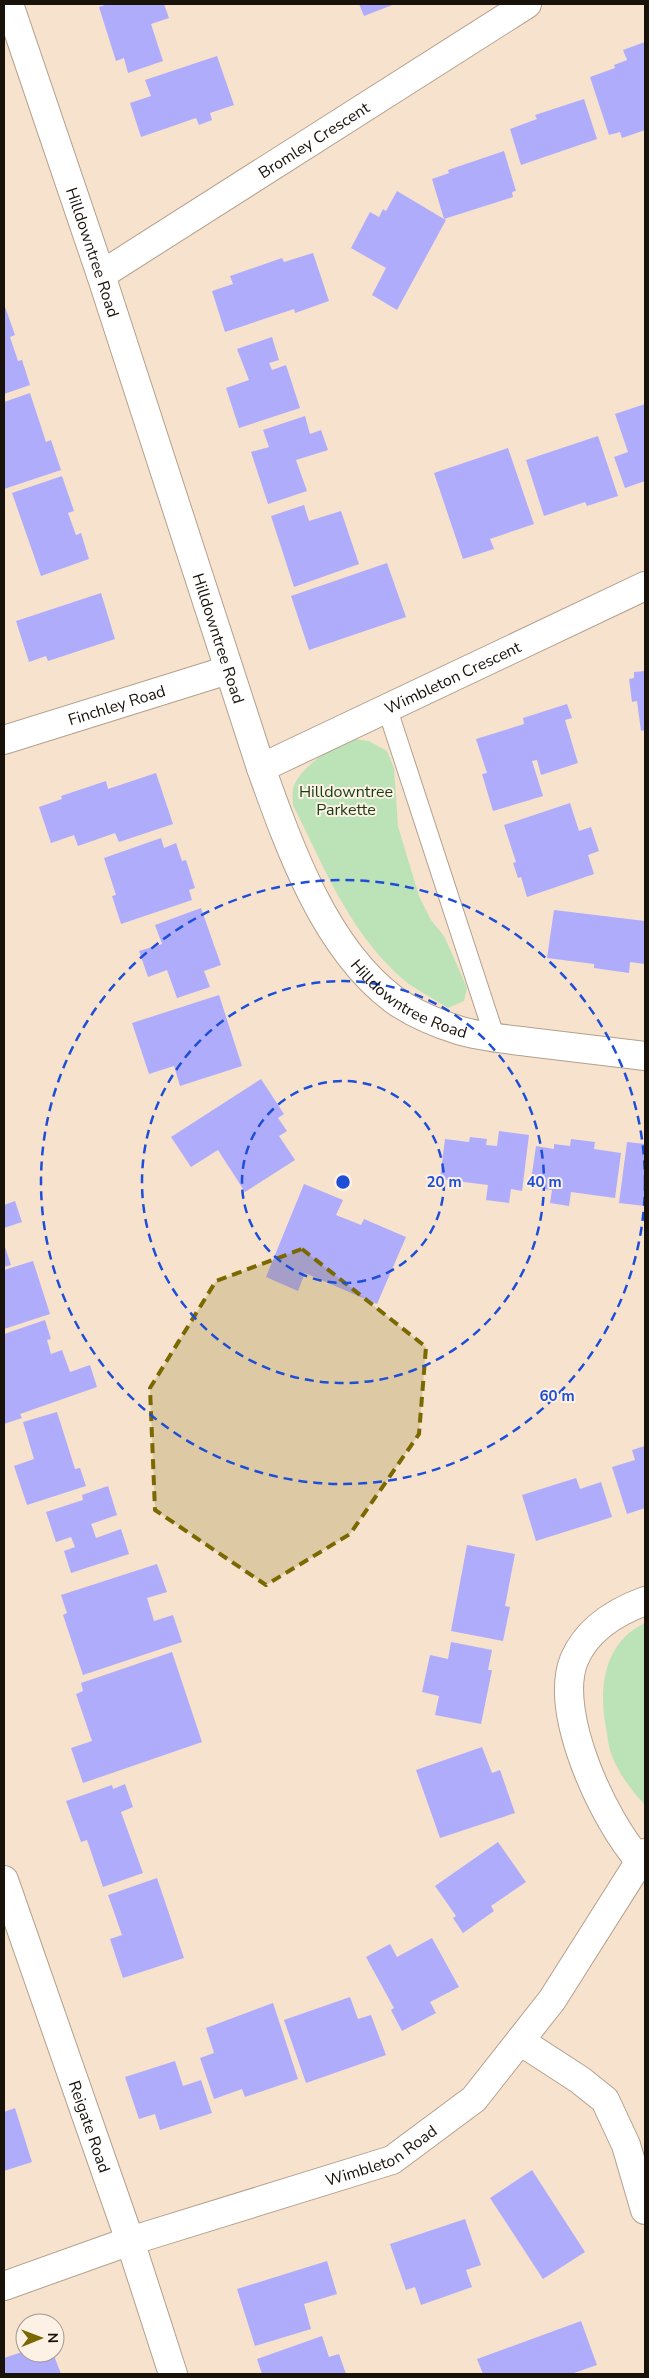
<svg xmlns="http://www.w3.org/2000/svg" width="649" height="2378" font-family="'Nunito Sans',sans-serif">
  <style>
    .green { fill: #bce2b8 }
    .building { fill: #afacfc }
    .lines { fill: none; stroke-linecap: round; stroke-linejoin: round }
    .service-casing { stroke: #b3a08d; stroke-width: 21 }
    .minor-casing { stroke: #b3a08d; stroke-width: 30 }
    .service { stroke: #fff; stroke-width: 19 }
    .minor { stroke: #fff; stroke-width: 28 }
    .marked { fill: #7a6800; fill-opacity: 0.2; stroke: #7a6800; stroke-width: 4; stroke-dasharray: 10 6; stroke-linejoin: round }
    .ring { fill: none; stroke: #1d4ed8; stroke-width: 2.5; stroke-dasharray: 9 6 }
    .labels { text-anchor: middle; stroke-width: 4; stroke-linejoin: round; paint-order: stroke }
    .street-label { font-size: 16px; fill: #19120b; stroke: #fdf1e5 }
    .park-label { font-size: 16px; fill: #143e12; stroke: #fdf1e5 }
    .centre { fill: #1d4ed8; stroke: #fdf1e5; stroke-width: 2.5 }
    .ring-label { font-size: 15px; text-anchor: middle; font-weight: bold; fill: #1d4ed8; stroke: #fdf1e5; stroke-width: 4; stroke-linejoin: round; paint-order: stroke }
  </style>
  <rect width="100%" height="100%" fill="#f7e2ce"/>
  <path class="green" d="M353 739 369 741 387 751 394 768 398 826 419 896 431 920 444 936 454 958 467 988 464 1001 448 1008C432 997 411 988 397 974 347 927 323 865 293 805 293 799 292 793 293 789 298 768 334 745 353 739Z
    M645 1623V1804H644C631 1790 619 1774 612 1756 609 1749 608 1741 607 1733 598 1692 602 1643 645 1623Z"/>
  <path class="building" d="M108 4H164L169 18 151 24 163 61 128 73 124 58 116 61 99 7Z
    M359 4H395L364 16Z
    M645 42V130L622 138 620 132 609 135 590 77 615 68 614 65 627 60 623 50Z
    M217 56 234 105 210 113 212 120 199 125 196 118 141 137 130 103 151 96 145 80Z
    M584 99 597 139 521 165 510 129 537 119 535 115Z
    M504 151 516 191 512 192 513 197 444 219 446 220 397 310 372 295 386 268 351 248 370 212 379 217 383 209 386 211 397 191 444 219 432 179 449 173 448 170Z
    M313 253 329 301 295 313 294 309 225 332 212 291 233 284 230 276 282 258 284 262Z
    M4 304 15 335 10 337 18 361 22 360 30 385 4 394Z
    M272 337 279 360 269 363 272 370 286 365 300 408 239 428 226 388 249 380 237 349Z
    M30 393 46 442 51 440 61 470 4 489V402Z
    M645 404V481L625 488 614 457 628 452 615 414Z
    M305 416 310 434 321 430 328 450 296 460 307 491 268 504 251 452 269 447 263 430Z
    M598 436 618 496 587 506 585 502 544 516 526 460Z
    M508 448 534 524 490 539 494 549 463 559 434 473Z
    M62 476 74 511 68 513 76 535 81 533 89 559 41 576 12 493Z
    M304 505 309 521 341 511 359 564 294 587 271 516Z
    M387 563 406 617 309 650 291 596Z
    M101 593 115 639 48 661 46 656 29 662 16 621Z
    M645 671V730L641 731 637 701 632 702 629 679 634 678V672Z
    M567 704 572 718 565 720 578 763 541 775 537 760 532 761 543 796 493 811 482 774 487 773 476 739 524 724 523 718Z
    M156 773 173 824 119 842 115 833 78 846 74 835 51 843 39 807 62 799 61 796 106 781 108 789Z
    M570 803 579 831 591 827 599 851 588 855 594 874 527 897 521 877 518 878 513 863 516 862 504 825Z
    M161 838 164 848 176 843 182 861 186 860 195 888 189 890 192 900 121 924 112 896 116 895 104 858Z
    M201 908 221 965 204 971 210 987 177 998 167 970 148 977 139 951 162 944 155 925Z
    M554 910 645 921V964L630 962 629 973 594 968V964L547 958Z
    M219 995 242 1066 180 1086 174 1066 149 1074 132 1023Z
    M261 1079 284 1114 278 1118 287 1131 279 1136 295 1160 245 1192 218 1150 191 1167 171 1137Z
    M499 1131 529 1135 522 1191 511 1189 509 1203 486 1200 488 1185 440 1179 445 1139 469 1142 470 1137 487 1139 486 1145 497 1146Z
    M571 1139 595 1142 594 1149 621 1153 615 1198 571 1192 569 1206 550 1203 552 1190 530 1187 536 1146 554 1149V1144L570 1146Z
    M627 1142 645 1144V1206L619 1203Z
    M304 1184 343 1200 336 1215 361 1225 364 1219 406 1237 377 1304 305 1273 298 1291 266 1277Z
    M15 1201 22 1222 4 1228V1205Z
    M4 1244 11 1265 4 1267Z
    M33 1261 50 1314 4 1329V1270Z
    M45 1320 51 1339 47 1340 51 1354 62 1350 70 1372 90 1365 97 1387 20 1414 22 1418 4 1424V1334Z
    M57 1412 75 1469 80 1468 86 1486 27 1505 14 1466 34 1459 23 1422Z
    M645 1446V1508L627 1514 612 1467 635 1460 632 1450Z
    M576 1478 580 1489 601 1482 612 1517 536 1541 522 1495Z
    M108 1486 117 1515 91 1524 93 1529 96 1538 121 1529 129 1554 71 1573 64 1551 75 1547 71 1537 56 1542 46 1512 83 1500 82 1495Z
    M467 1545 515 1554 505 1606 510 1607 503 1641 451 1631Z
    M157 1564 167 1592 147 1598 154 1621 173 1615 182 1642 83 1675 63 1615 67 1613 61 1595Z
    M451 1642 492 1650 488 1670H492L481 1724 435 1715 439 1696 422 1692 430 1655 448 1659Z
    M172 1652 202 1742 83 1783 71 1748 92 1741 76 1694 83 1691 81 1683Z
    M482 1747 492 1773 500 1770 515 1813 440 1838 416 1770Z
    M125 1784 133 1807 121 1812 143 1873 103 1887 87 1840 81 1842 66 1801 112 1785 113 1789Z
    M498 1842 526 1882 491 1906 494 1911 463 1933 453 1918 456 1916 435 1886Z
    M157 1878 184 1958 123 1978 110 1939 122 1935 108 1895Z
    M432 1938 459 1987 430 2002 436 2013 402 2031 391 2010 394 2008 366 1957 390 1944 397 1957Z
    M350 1997 358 2019 371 2015 386 2055 306 2083 284 2020Z
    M273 2003 298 2079 245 2097 242 2089 214 2099 200 2058 214 2053 206 2028Z
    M175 2061 183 2086 201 2080 212 2113 160 2130 155 2114 139 2119 125 2077Z
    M15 2108 32 2162 4 2171V2112Z
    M532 2170 585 2252 543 2279 490 2198Z
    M465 2219 481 2265 466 2270 472 2287 421 2305 415 2287 406 2290 390 2244Z
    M327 2261 337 2294 304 2304 311 2329 255 2346 237 2289Z
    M581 2321 597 2365 571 2374H483L477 2359Z
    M322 2336 329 2357 339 2354 346 2374H262L257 2359Z
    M25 2351V2353H53L61 2374H4V2358Z"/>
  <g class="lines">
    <defs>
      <path id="service" d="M387 708 495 1038"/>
      <g id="minor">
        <path id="s1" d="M9 4 101 275 261 768C289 846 324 947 393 999 412 1013 436 1023 458 1030 480 1037 505 1039 529 1042 568 1047 606 1051 645 1056"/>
        <path id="s2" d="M101 275 527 4"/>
        <path id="s3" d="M4 740 228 670"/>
        <path id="s4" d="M261 768 645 586"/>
        <path d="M640 1861C604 1821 553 1713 574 1660 587 1629 615 1612 645 1601"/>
        <path id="s5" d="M4 1880 130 2241 173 2374"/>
        <path d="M520 2041 580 2080 605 2100 626 2145 645 2210"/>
        <path id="s6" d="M4 2286 130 2241 392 2160 474 2099 552 2000 645 1853"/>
      </g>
    </defs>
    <use href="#service" class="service-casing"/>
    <use href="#minor" class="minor-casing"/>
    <use href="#service" class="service"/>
    <use href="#minor" class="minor"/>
  </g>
  <path class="marked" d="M302 1249 426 1347 419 1434 350 1534 266 1585 155 1510 150 1388 216 1281Z"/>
  <g class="ring">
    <circle cx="343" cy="1182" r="101"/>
    <circle cx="343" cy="1182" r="201"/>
    <circle cx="343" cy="1182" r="302"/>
  </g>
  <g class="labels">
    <g class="street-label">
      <text dy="6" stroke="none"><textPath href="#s2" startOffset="252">Bromley Crescent</textPath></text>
      <text dy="6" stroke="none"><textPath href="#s1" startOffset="262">Hilldowntree Road</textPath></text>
      <text dy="6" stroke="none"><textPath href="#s1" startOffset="668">Hilldowntree Road</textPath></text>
      <text dy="6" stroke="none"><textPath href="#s4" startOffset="212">Wimbleton Crescent</textPath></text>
      <text dy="6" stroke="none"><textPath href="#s3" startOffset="118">Finchley Road</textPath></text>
      <text dy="6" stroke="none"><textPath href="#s1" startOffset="1088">Hilldowntree Road</textPath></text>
      <text dy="6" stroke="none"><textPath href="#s5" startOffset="261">Reigate Road</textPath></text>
      <text dy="6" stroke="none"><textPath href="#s6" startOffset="400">Wimbleton Road</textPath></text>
    </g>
    <g class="park-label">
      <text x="346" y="797">Hilldowntree<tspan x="346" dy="18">Parkette</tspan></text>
    </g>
  </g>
  <circle cx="343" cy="1182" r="8" class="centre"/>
  <g class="ring-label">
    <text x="444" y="1187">20 m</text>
    <text x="544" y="1187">40 m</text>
    <text x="557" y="1401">60 m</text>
  </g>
  <rect width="649" height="2378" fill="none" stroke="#19120b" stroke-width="10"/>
  <g transform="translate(40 2338) rotate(89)"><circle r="24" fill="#fdf1e5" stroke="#a2988e"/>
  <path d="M0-4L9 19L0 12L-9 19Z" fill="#7a6800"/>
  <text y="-8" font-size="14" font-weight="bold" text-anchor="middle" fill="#19120b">N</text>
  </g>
</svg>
